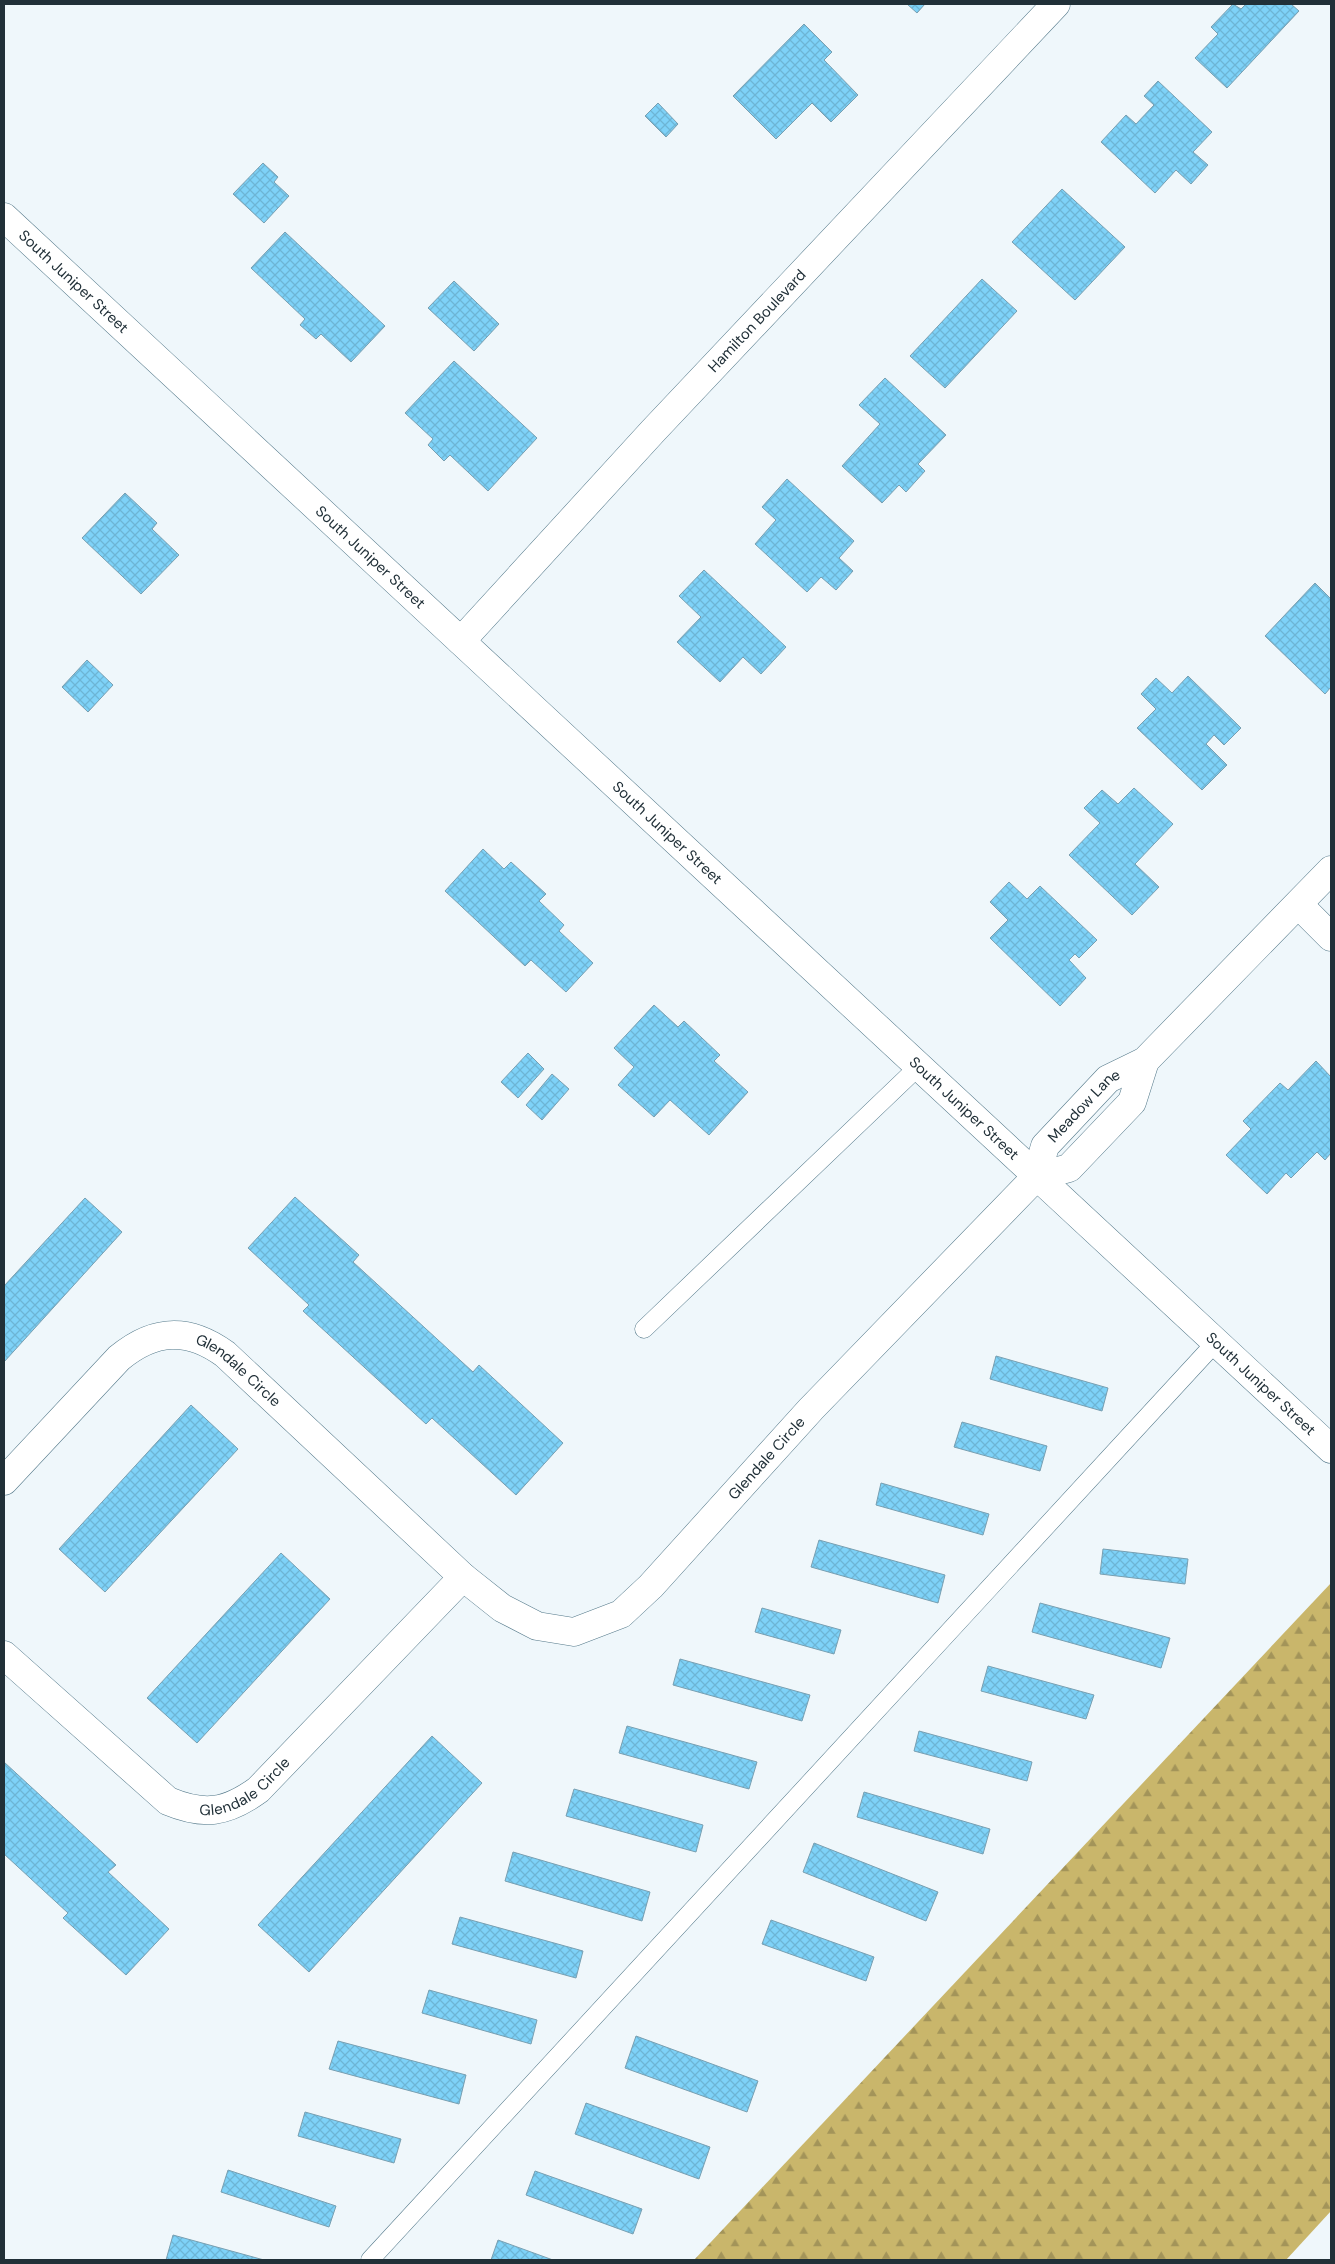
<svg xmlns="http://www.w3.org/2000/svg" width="1335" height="2264" font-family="'DM Sans',sans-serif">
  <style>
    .forest { fill: url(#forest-firs) }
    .building { fill: url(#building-cross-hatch); stroke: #789fb1 }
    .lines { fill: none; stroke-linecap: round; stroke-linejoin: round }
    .service-casing { stroke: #54798a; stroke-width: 19 }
    .minor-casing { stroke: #54798a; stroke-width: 29 }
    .tertiary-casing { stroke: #54798a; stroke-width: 29 }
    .service { stroke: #fff; stroke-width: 18 }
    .minor { stroke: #fff; stroke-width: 28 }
    .tertiary { stroke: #fff; stroke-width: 28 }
    .labels { text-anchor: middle; stroke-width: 5; stroke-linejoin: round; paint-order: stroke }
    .street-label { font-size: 15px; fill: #213038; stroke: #fff }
  </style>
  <defs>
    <pattern id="forest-firs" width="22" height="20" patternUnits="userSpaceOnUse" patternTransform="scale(1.25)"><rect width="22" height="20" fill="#c9b66b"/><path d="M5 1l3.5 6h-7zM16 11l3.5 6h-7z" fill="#a39459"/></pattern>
    <pattern id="building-cross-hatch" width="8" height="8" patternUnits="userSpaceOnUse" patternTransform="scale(1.25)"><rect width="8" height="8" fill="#7ed2f8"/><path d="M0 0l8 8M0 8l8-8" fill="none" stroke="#6db5d5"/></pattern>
  </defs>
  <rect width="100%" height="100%" fill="#eff7fb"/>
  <path class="forest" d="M1331 1583V2211L1286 2260H694Z"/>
  <path class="building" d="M907 4H925L917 13Z
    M1233 4 1241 9 1246 4H1291L1299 11 1227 88 1195 58 1218 34 1211 27Z
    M804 24 832 52 824 60 858 95 831 122 812 103 776 139 733 96Z
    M1158 81 1212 132 1193 152 1208 165 1191 184 1176 170 1155 193 1101 142 1126 115 1136 124 1154 105 1144 96Z
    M658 103 678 124 666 137 645 116Z
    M263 163 278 177 274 182 289 196 264 223 233 194Z
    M1062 189 1125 247 1075 300 1012 242Z
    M285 232 385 326 351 362 321 334 316 339 300 325 305 319 251 268Z
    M982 279 1017 311 945 388 910 356Z
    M454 281 499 324 474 351 428 308Z
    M454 361 537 438 488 491 450 455 444 461 428 445 433 439 405 413Z
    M885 378 946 435 918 464 925 471 906 492 899 485 882 503 842 466 880 424 859 405Z
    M787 479 854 541 839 558 853 571 836 590 821 577 807 592 755 544 776 520 762 507Z
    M125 493 157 523 152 529 179 555 141 594 82 538Z
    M704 570 786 647 761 674 743 657 720 682 677 642 701 617 679 596Z
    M1315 583 1331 599V687L1325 694 1265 636Z
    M87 660 113 685 88 712 62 687Z
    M1188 676 1241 728 1224 745 1214 735 1206 744 1227 765 1202 790 1137 728 1156 709 1141 694 1156 678 1172 693Z
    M1134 788 1173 824 1135 864 1159 887 1132 915 1069 855 1100 823 1084 808 1102 790 1118 804Z
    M483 849 504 869 511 862 546 894 539 901 564 925 559 931 593 963 566 992 531 960 525 966 445 891Z
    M1009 882 1027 899 1040 886 1097 940 1079 958 1075 954 1069 960 1086 978 1060 1006 990 938 1008 920 990 902Z
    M654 1005 678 1027 684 1021 720 1055 714 1061 748 1092 709 1135 670 1100 654 1117 618 1085 634 1067 614 1048Z
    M528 1053 544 1069 518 1098 501 1082Z
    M1316 1061 1331 1077V1153L1325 1160 1317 1152 1291 1178 1286 1173 1267 1194 1226 1155 1251 1129 1243 1121 1280 1083 1288 1090Z
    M552 1074 569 1089 542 1120 526 1105Z
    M295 1197 359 1255 353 1262 473 1372 479 1365 563 1443 516 1495 432 1418 426 1424 303 1311 309 1305 248 1248Z
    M85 1198 122 1232 4 1362V1286Z
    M996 1356 1108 1388 1102 1411 990 1379Z
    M191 1405 238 1449 105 1592 59 1549Z
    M962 1422 1047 1446 1040 1471 954 1447Z
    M881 1483 989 1514 983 1535 876 1505Z
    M819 1540 945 1575 938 1603 811 1567Z
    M1103 1549 1188 1559 1185 1584 1100 1574Z
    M281 1553 330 1599 197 1743 147 1698Z
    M1040 1603 1170 1638 1161 1668 1032 1632Z
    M762 1608 841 1630 834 1654 755 1632Z
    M680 1659 810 1695 802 1721 673 1685Z
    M988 1666 1094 1695 1086 1719 981 1691Z
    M627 1726 757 1762 749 1789 619 1753Z
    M919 1731 1032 1762 1027 1781 914 1751Z
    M432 1736 482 1783 309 1972 258 1925Z
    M4 1762 116 1865 108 1872 169 1929 126 1975 63 1918 68 1913 4 1854Z
    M574 1789 703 1825 696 1852 566 1816Z
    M864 1792 990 1829 983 1854 857 1817Z
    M814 1843 938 1892 926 1921 803 1872Z
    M513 1852 650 1892 642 1921 505 1881Z
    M460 1917 583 1951 576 1978 452 1944Z
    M771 1920 874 1957 866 1981 762 1944Z
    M429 1990 537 2020 531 2044 422 2013Z
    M636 2036 758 2081 747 2112 625 2068Z
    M338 2041 466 2075 459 2104 329 2069Z
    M586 2103 710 2147 699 2179 575 2134Z
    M305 2112 401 2139 394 2163 298 2136Z
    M228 2170 336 2206 329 2227 221 2192Z
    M535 2171 642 2209 633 2234 526 2195Z
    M173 2235 264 2260H166Z
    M498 2240 553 2260H491Z"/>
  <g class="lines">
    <defs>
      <path id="service" d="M644 1329 918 1067
        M370 2260 1216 1342"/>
      <g id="minor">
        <path id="s1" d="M461 641 653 431 1056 4"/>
        <path d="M1299 905 1331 937"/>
        <path d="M1036 1177 1069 1168 1132 1102 1145 1061"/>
        <path id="s2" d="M4 1481 119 1358C154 1329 188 1327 225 1354L463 1577 502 1608 537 1626 574 1632 621 1614 651 1586 811 1409 1036 1177 1045 1146 1108 1079 1145 1061 1331 870"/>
        <path id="s3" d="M4 1655 168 1801C204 1816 226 1813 258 1790L463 1577"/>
      </g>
      <g id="tertiary">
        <path id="s4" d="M4 217 1331 1449"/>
      </g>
    </defs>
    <use href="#service" class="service-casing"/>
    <use href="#minor" class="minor-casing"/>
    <use href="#tertiary" class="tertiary-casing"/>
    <use href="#service" class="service"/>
    <use href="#minor" class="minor"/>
    <use href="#tertiary" class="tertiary"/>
  </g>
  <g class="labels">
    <g class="street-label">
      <text dy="5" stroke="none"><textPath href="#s4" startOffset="95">South Juniper Street</textPath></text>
      <text dy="5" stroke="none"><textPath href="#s1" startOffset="436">Hamilton Boulevard</textPath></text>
      <text dy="5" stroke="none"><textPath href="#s4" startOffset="500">South Juniper Street</textPath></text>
      <text dy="5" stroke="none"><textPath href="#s4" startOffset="905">South Juniper Street</textPath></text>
      <text dy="5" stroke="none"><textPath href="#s2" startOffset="1479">Meadow Lane</textPath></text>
      <text dy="5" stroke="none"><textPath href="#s4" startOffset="1310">South Juniper Street</textPath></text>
      <text dy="5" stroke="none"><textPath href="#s2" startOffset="305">Glendale Circle</textPath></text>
      <text dy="5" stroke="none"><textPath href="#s4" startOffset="1715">South Juniper Street</textPath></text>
      <text dy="5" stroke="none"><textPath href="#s2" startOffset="1001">Glendale Circle</textPath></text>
      <text dy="5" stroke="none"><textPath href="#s3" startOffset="305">Glendale Circle</textPath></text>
    </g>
  </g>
  <rect width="1335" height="2264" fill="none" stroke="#213038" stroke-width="10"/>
</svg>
